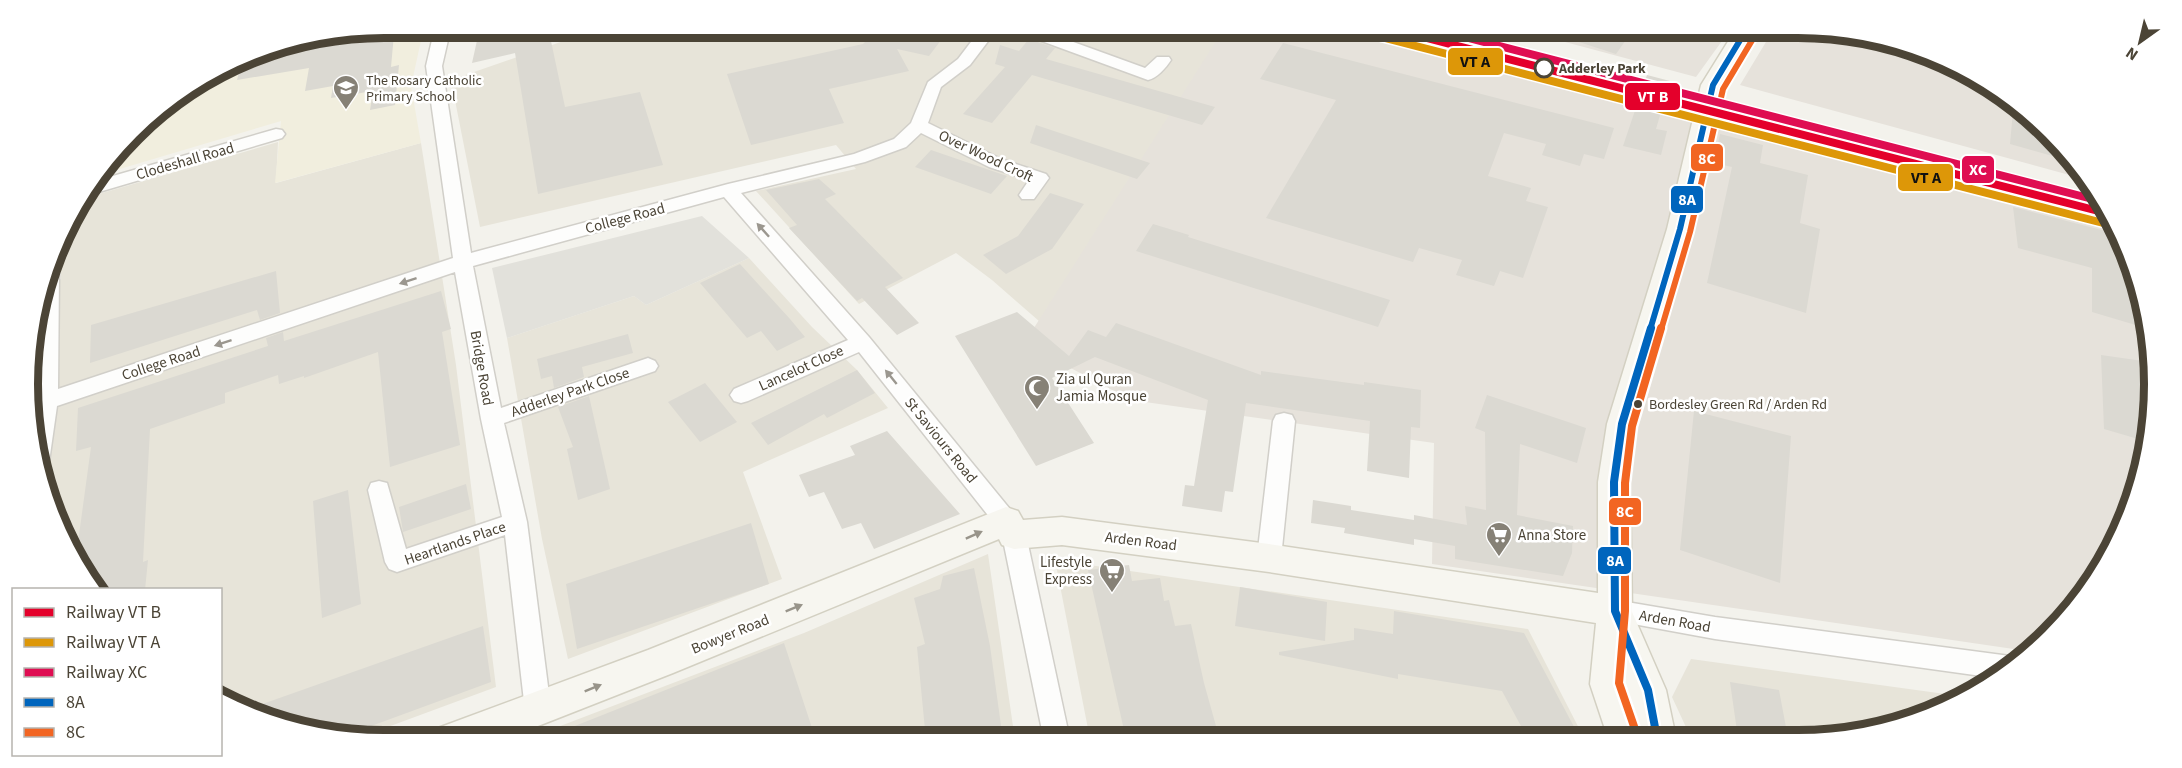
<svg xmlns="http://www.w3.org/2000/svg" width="2182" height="768" font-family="'Source Sans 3',sans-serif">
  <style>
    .residential { fill: #e7e4d9 }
    .industrial { fill: #e6e2db }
    .education { fill: #f1eede }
    .parking { fill: #e2e1db }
    .building { fill: #dbd9d2 }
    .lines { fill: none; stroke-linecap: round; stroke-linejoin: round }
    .minor-casing { stroke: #d1cfc9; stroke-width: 3 }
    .secondary-casing { stroke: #d3d0c2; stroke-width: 3 }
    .minor { fill: #fdfdfc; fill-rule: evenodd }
    .secondary { fill: #f7f6f0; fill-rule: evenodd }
    .bus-1-far1-casing { stroke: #fff; stroke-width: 10 }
    .bus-1-casing { stroke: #fff; stroke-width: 13 }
    .bus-2-far1-casing { stroke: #fff; stroke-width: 10 }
    .bus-2-casing { stroke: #fff; stroke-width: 13 }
    .bus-1-far1 { stroke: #0065bd; stroke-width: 6 }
    .bus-1 { stroke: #0065bd; stroke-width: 8 }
    .bus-2-far1 { stroke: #f26522; stroke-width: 6 }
    .bus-2 { stroke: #f26522; stroke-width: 8 }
    .rail-1-casing { stroke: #fff; stroke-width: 11 }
    .rail-2-casing { stroke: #fff; stroke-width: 11 }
    .rail-3-casing { stroke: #fff; stroke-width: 11 }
    .rail-1 { stroke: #e4002b; stroke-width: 8 }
    .rail-2 { stroke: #dd9708; stroke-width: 8 }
    .rail-3 { stroke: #df0d52; stroke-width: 8 }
    .oneway { fill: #9b978f }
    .oneway2 { fill: #98948a }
    .stop-dot { fill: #fff; stroke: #4b4436; stroke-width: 3 }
    .bus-dot { fill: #4b4436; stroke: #fff; stroke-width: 2 }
    .labels { text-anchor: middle; stroke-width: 5; stroke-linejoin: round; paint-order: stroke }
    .far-stop-label { font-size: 14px; font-weight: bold; fill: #4b4436; stroke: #fff; text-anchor: start }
    .far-poi-label { font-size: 14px; fill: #4b4436; stroke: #fff; text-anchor: start }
    .bus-label { font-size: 14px; fill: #4b4436; stroke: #fff; text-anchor: start }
    .street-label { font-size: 15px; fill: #4b4436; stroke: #fff }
    .poi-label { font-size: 15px; fill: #4b4436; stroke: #fff; text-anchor: start }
    .rim { fill: none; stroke: #4b4436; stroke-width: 8 }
    .line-badge { stroke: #fff; stroke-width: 2 }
    .badge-label { font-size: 16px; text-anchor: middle; font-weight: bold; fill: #fff }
    .pale-badge-label { font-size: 16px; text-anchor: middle; font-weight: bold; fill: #111 }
  </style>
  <rect width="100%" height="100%" fill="#f3f2ec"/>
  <path class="residential" d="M604 27H1274L1047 328 992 280 956 253 859 304 756 191 856 169 836 145 480 227 451 80Z
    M278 142 276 183 421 143 456 365 496 687 358 738 292 729 221 697 220 590 94 589 87 583 39 476 30 338 46 284 61 279V237L64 226 85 198Z
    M749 258 812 327 857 370 888 408 743 472 782 579 568 659 542 539 507 338 634 296 646 305Z
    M988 554 1015 740 521 741 804 633Z
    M1055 560 1528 629 1584 738 1090 739Z
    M1691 659 1967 697 1956 704 1845 738H1691L1672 697Z"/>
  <path class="industrial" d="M1225 27H1324L2116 230 2152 337 2143 476 2107 563 2034 652 1432 564 1434 443 1131 400 1065 365 1032 331Z
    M1509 27H1732L1696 77Z
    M1775 27H1798L1890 39 2015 101 2084 179 1740 85Z"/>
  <path class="education" d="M384 27H424L411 86 421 143 275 183 281 121 103 174 148 116 248 54Z"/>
  <path class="parking" d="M702 216 749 258 646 305 634 296 507 338 492 268Z"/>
  <path class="building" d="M480 27H548L565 107 640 92 663 165 538 194 515 53 472 63Z
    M839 27H951L929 56 897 49 909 71 829 89 844 123 751 145 727 74 863 44 865 42 838 36Z
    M1040 27H1072L1064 36Z
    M1545 27H1635L1616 54 1545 31Z
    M381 28 380 36 394 34 391 67 399 65 395 105 370 110 373 91 331 98 333 86 305 91 309 68 237 80 243 57 248 54Z
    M1029 39 1055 48 1046 59 1215 107 1202 125 1032 75 992 123 963 114 1005 67 995 64 1000 45 1019 51Z
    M1283 43 1614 128 1604 159 1584 154 1580 166 1542 155 1546 144 1504 133 1488 176 1531 188 1526 201 1548 207 1523 278 1500 271 1494 286 1456 275 1462 260 1419 248 1413 262 1266 218 1336 100 1260 79Z
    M1647 75 1670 81 1661 104 1663 105 1656 129 1667 131 1661 155 1623 146Z
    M2013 111 2028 115 2067 160 2010 144Z
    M1036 125 1150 163 1137 179 1030 143Z
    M1720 134 1763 145 1760 163 1808 175 1800 223 1820 229 1806 313 1707 283 1732 167 1714 163Z
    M931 150 1007 176 991 194 915 167Z
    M819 179 836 194 825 199 903 278 885 287 919 323 897 335 862 298 857 301 789 228 797 225 766 190Z
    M1050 193 1084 204 1052 249 1006 274 983 255 1018 236Z
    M2013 207 2117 234 2149 329 2092 312V268L2018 248Z
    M1153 224 1189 235 1188 237 1390 300 1378 327 1136 251Z
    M740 264 790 319 805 337 777 351 761 331 747 338 700 283Z
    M276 271 280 313 260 320 257 310 90 363 91 325Z
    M441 291 451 329 442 332 460 445 390 467 378 352 304 378V376L279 384 278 375 225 393V403L150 429 143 562 148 560 145 590H94L87 583 76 557 91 447 76 451 78 408 268 346 266 338 283 332 284 341Z
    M1017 312 1069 356 1088 330 1106 337 1116 323 1261 375V371L1364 385V382L1421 390 1420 428 1411 427 1409 478 1367 471 1370 421 1246 403 1233 492 1225 491 1222 512 1182 506 1185 485 1194 486 1208 400 1095 357 1052 378 1094 443 1036 466 955 336Z
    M628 334 633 353 582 367 584 377 554 388 552 376 541 379 537 359Z
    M2101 355 2150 362 2145 441 2104 429Z
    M857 370 875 393 827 418 824 414 768 445 751 423Z
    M705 383 737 422 700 442 668 402Z
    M1487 395 1586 428 1577 463 1520 444 1517 515 1573 526 1572 553 1563 576 1455 559V546L1414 539V545L1344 533 1345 528 1311 523 1313 500 1351 506V510L1414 520V515L1467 525 1465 506 1486 510 1485 432 1475 428Z
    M589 396 610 489 578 500 567 449 573 447 558 407Z
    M1694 411 1791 436 1780 583 1680 550Z
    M887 431 960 514 874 549 861 523 842 529 824 492 809 497 799 475 855 455 850 446Z
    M466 484 471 509 403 532 399 507Z
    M348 490 361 604 322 618 313 501Z
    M751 523 769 584 577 649 566 584Z
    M1129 565 1132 581 1160 578 1164 601 1169 600 1175 626 1191 624 1204 683 1216 726 1175 733 1177 739H1126L1088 570Z
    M974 568 990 646 1003 740H926L917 647 925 644 914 598 940 589 943 576Z
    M1240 587 1327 602 1325 641 1235 626Z
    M1394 611 1524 633 1580 738 1528 739 1502 691 1398 674V679L1279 655V652L1354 640V628L1393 634Z
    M483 626 491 682 344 736 292 729 248 709Z
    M784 643 816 740H713L711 732 692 740 537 741Z
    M1730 682 1779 690 1788 738H1738Z"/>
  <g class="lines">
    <defs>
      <path id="minor" d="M435 27H451L442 66 471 253 728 184 854 154 894 139 911 123 928 82 958 59 977 34 1001 27H1032L1145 68 1157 57H1169L1171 60C1166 68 1157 78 1148 80L1017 32 989 40 970 65 941 87 928 123 1001 159 1046 174 1049 178 1034 199H1022L1019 195 1029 180 989 167 921 133 906 147 865 162 741 193 869 337 1014 514 1018 521 1015 526 1022 528 1026 535 1070 740H1044L1002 535 1005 530 998 528 859 352 748 401 741 403 734 401 730 395 734 389 848 340 724 197 473 266 501 408 648 358 655 361 658 366 655 371 504 423 527 522 551 710 547 719 538 722 529 719 525 710 505 535 397 572 389 569 385 562 368 490 371 483 379 481 387 483 406 549 502 517 481 419 455 272 57 406 49 462 46 468 39 471 34 397 36 396 39 310 51 268 56 269 59 274 58 389 453 258 426 66Z
        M276 129 282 130 285 134 282 138 99 192 89 193 99 180Z
        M1284 413 1292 415 1295 421 1281 558 1277 565 1269 568 1261 565 1257 558 1273 421 1276 415Z
        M1615 600 1715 617 2010 656 2020 661 1996 678 1715 639 1606 619 1603 611 1606 603Z"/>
      <path id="secondary" d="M1737 27H1759L1725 85 1693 229 1637 424 1630 482 1632 612 1666 690 1676 738H1608L1590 684 1596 623 1269 572 1062 545 1014 549 1002 545 999 539 673 673 500 741H432L438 728 648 650 1006 507 1018 511 1023 520 1062 517 1269 544 1598 593V482L1607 424 1667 229 1701 85Z"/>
    </defs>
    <use href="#minor" class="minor-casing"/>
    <use href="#secondary" class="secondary-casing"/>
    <use href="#minor" class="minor"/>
    <use href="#secondary" class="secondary"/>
    <defs>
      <path id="bus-1-far1" d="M1650 330 1680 229 1713 85 1748 27"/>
      <path id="bus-1" d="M1651 328 1622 424 1614 482 1615 611 1648 690 1657 738"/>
      <path id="bus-2-far1" d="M1661 330 1690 232 1723 89 1757 32"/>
      <path id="bus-2" d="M1637 735 1619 683 1625 611V483L1632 426 1661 328"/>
    </defs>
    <use href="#bus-1-far1" class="bus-1-far1-casing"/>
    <use href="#bus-1" class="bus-1-casing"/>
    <use href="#bus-2-far1" class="bus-2-far1-casing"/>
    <use href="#bus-2" class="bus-2-casing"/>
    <use href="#bus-1-far1" class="bus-1-far1"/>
    <use href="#bus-1" class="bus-1"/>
    <use href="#bus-2-far1" class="bus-2-far1"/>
    <use href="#bus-2" class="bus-2"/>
    <defs>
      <path id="rail-1" d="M1384 27 2110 214"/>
      <path id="rail-2" d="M1381 37 2107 224"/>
      <path id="rail-3" d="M1426 27 2104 202"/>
    </defs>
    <use href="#rail-1" class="rail-1-casing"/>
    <use href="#rail-2" class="rail-2-casing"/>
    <use href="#rail-3" class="rail-3-casing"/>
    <use href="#rail-1" class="rail-1"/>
    <use href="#rail-2" class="rail-2"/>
    <use href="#rail-3" class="rail-3"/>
  </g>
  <defs><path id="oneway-solid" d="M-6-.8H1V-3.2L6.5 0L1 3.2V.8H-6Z" transform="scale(1.5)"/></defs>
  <g class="oneway">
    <use href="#oneway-solid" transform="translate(763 230) rotate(-132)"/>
    <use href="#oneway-solid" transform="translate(408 281) rotate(162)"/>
    <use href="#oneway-solid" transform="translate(223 343) rotate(162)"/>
    <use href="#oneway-solid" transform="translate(891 377) rotate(-129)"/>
  </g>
  <g class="oneway2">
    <use href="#oneway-solid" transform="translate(974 535) rotate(-24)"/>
    <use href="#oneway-solid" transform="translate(794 608) rotate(-22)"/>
    <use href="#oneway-solid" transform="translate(593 688) rotate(-22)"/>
  </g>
  <defs>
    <symbol id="school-pin" viewBox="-11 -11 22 30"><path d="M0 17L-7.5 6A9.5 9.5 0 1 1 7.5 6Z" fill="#868176" stroke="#fff"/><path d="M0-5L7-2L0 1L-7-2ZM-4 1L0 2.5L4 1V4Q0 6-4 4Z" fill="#fff"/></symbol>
    <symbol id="mosque-pin" viewBox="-11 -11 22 30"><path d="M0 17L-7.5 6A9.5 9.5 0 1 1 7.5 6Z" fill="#868176" stroke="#fff"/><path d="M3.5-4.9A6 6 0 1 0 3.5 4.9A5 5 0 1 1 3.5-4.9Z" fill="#fff"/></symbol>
    <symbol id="supermarket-pin" viewBox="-11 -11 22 30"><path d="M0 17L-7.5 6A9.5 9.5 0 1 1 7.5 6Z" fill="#868176" stroke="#fff"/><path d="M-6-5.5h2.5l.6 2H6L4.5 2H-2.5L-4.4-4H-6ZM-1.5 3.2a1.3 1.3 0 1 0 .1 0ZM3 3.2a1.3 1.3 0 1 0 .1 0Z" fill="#fff"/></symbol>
  </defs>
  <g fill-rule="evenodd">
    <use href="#school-pin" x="331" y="73" width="30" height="40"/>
    <use href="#mosque-pin" x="1022" y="373" width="30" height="40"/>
    <use href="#supermarket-pin" x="1484" y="520" width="30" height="40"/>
    <use href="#supermarket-pin" x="1097" y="556" width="30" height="40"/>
  </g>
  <circle class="stop-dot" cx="1544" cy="68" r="9"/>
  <circle class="bus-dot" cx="1638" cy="404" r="5"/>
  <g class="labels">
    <g class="far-stop-label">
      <text x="1559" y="73">Adderley Park</text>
    </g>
    <g class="far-poi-label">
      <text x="366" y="85">The Rosary Catholic<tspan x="366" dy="16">Primary School</tspan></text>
    </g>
    <g class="bus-label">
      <text x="1649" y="409">Bordesley Green Rd / Arden Rd</text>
    </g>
    <g class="street-label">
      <text transform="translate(986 156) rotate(25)" y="5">Over Wood Croft</text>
      <text transform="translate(185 161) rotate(-16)" y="5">Clodeshall Road</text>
      <text transform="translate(625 218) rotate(-15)" y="5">College Road</text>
      <text transform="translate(161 363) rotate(-18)" y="5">College Road</text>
      <text transform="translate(482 368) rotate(80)" y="5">Bridge Road</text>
      <text transform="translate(801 368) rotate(-24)" y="5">Lancelot Close</text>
      <text transform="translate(570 392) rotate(-19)" y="5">Adderley Park Close</text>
      <text transform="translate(941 440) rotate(51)" y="5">St Saviours Road</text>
      <text transform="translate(1141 541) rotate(7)" y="5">Arden Road</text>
      <text transform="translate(455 543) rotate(-19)" y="5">Heartlands Place</text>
      <text transform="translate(1675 621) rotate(10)" y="5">Arden Road</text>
      <text transform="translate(730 634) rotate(-22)" y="5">Bowyer Road</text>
    </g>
    <g class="poi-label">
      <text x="1056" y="384">Zia ul Quran<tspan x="1056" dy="17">Jamia Mosque</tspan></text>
      <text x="1518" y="540">Anna Store</text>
      <text x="1092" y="567" text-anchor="end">Lifestyle<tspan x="1092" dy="17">Express</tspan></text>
    </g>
  </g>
  <path d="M0 0H2182V768H0ZM384 38H1798A346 346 0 0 1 2144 384V384A346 346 0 0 1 1798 730H384A346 346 0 0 1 38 384V384A346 346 0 0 1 384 38Z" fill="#fff" fill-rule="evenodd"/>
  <path class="rim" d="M384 38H1798A346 346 0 0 1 2144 384V384A346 346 0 0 1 1798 730H384A346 346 0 0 1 38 384V384A346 346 0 0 1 384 38Z"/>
  <g class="line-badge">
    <rect x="1447" y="47" width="57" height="29" rx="6" fill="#dd9708"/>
    <rect x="1624" y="82" width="57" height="29" rx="6" fill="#e4002b"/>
    <rect x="1690" y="143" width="34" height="29" rx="6" fill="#f26522"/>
    <rect x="1961" y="155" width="34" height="29" rx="6" fill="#df0d52"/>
    <rect x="1897" y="163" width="57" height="29" rx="6" fill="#dd9708"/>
    <rect x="1670" y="185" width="34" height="29" rx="6" fill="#0065bd"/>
    <rect x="1608" y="497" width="34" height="29" rx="6" fill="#f26522"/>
    <rect x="1597" y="546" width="35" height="29" rx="6" fill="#0065bd"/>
  </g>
  <g class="badge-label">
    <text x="1653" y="102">VT B</text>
    <text x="1707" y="164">8C</text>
    <text x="1978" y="175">XC</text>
    <text x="1687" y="205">8A</text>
    <text x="1625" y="517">8C</text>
    <text x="1615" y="566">8A</text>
  </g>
  <g class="pale-badge-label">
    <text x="1475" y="67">VT A</text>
    <text x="1926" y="183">VT A</text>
  </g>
  <rect x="12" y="588" width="210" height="168" fill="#ffffff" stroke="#b7b4af" stroke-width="1.5"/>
  <rect x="24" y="608" width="30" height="9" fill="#e4002b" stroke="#b7b4af" stroke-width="1.5"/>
  <text x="66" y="618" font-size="18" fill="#4b4436">Railway VT B</text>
  <rect x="24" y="638" width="30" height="9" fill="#dd9708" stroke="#b7b4af" stroke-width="1.5"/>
  <text x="66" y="648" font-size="18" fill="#4b4436">Railway VT A</text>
  <rect x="24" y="668" width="30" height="9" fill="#df0d52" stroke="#b7b4af" stroke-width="1.5"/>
  <text x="66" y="678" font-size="18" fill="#4b4436">Railway XC</text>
  <rect x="24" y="698" width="30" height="9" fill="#0065bd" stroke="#b7b4af" stroke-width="1.5"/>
  <text x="66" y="708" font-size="18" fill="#4b4436">8A</text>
  <rect x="24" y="728" width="30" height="9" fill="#f26522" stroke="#b7b4af" stroke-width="1.5"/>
  <text x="66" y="738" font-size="18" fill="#4b4436">8C</text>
  <g transform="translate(2140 42) rotate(214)" stroke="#ffffff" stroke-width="4.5" paint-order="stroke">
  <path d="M0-4.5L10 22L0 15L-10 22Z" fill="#4b4436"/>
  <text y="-9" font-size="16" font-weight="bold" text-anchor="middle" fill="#4b4436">N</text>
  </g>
</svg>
